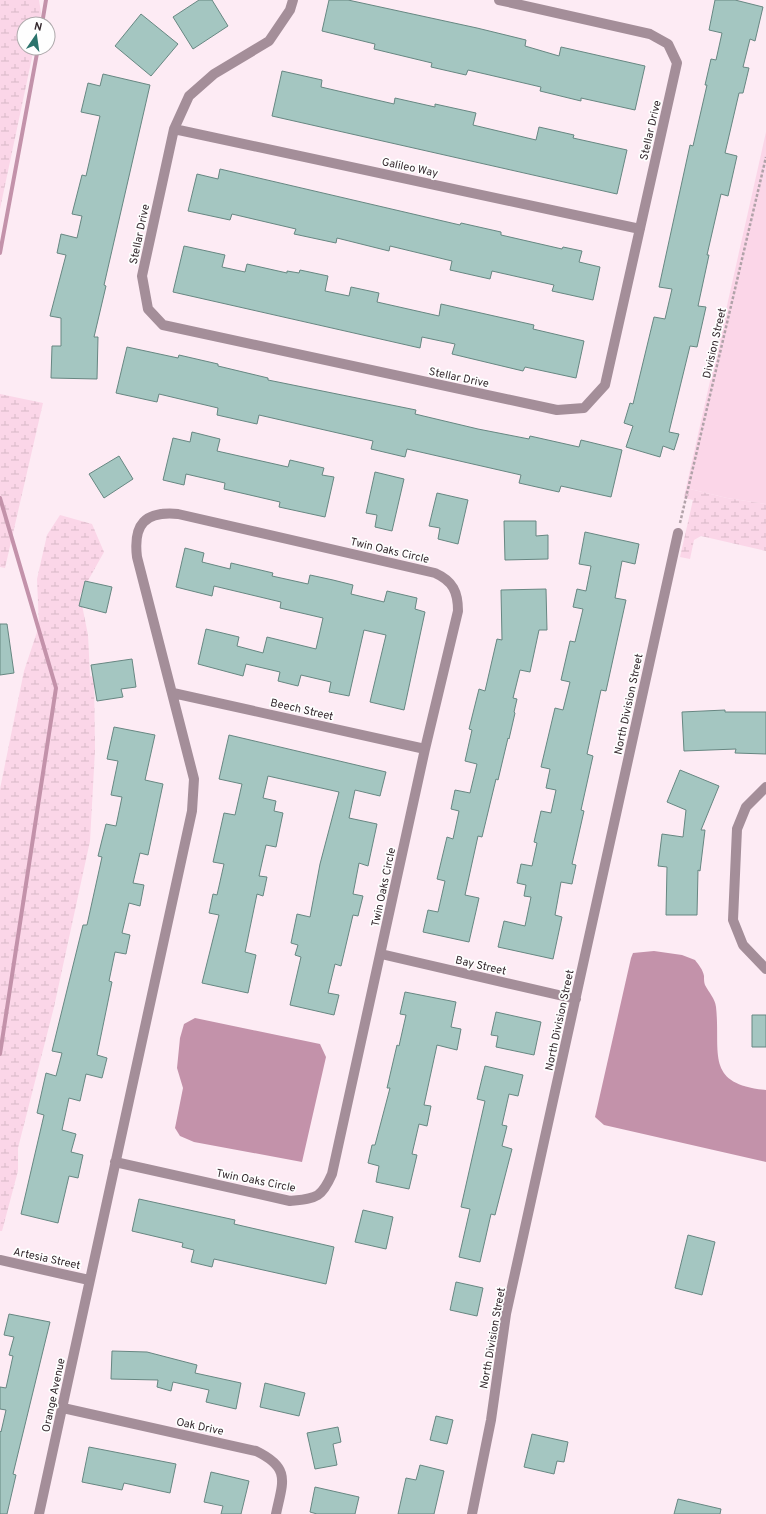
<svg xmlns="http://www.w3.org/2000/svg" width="766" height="1514" font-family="Overpass,sans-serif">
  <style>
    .green { fill: #fbd6e8 }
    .wetland { fill: url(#wetland-marsh) }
    .water { fill: #c392aa }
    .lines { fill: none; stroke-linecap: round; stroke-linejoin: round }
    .stream { stroke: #c392aa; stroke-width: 4 }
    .building { fill: #a4c6c1; stroke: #678782 }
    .path { stroke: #b1a2a9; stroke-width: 2.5; stroke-dasharray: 3 2; stroke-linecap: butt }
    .minor { stroke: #a48e99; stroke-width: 10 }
    .labels { text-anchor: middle; stroke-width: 3.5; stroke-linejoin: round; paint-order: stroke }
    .street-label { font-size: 11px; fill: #34292e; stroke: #fefefe }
  </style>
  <defs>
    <pattern id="wetland-marsh" width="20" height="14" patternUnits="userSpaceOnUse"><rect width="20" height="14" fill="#fbd6e8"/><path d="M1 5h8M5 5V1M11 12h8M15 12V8" fill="none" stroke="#d8b8c7"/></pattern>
  </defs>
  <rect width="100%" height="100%" fill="#fdebf4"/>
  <path class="green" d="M766 132V504L727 498 686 488Z"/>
  <path class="wetland" d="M0 0H39L41 13 39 24H24V48H34L0 209Z
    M0 394 43 403 5 568 0 567Z
    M686 488 727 498 766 504V551L701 536 694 540 690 559 680 557 693 500 684 498Z
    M60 515 92 524 104 552 80 595 88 635 90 676 94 677 95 750 90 841 54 1007 18 1148V1171L2 1231H0V789L24 671 39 626 37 579 47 535Z"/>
  <path class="water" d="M654 951 682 955 695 960C699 965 703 970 704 976 704 980 704 982 705 985 709 993 715 998 716 1007 721 1053 704 1084 766 1090V1162L604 1125 595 1117 631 958 633 953Z
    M195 1018 320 1044 326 1057 302 1162 194 1142 180 1136 175 1128 183 1088 177 1068 180 1038 184 1024Z"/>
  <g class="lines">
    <path class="stream" d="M42 24 46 0
      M0 253 38 48
      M0 498 56 688 0 1054"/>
  </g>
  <path class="building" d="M199 0H212L228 26 193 49 173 17Z
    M329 0H348L477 28 526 40 525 46 559 56 561 47 645 66 635 110 581 98V101L540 91 541 87 468 70 466 75 431 67 432 63 374 49 375 44 322 31Z
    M715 0H735L763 7 755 41 750 39 743 67 749 68 743 93H739L725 153 737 156 728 196 721 194 707 255H709L698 306 706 307 697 347 690 346 669 432 679 434 674 450 663 446 660 457 626 447 633 426 624 423 630 403 633 404 654 317 665 319 672 289 659 287 690 145 693 146 707 85H705L711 59 716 60 722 33 709 30Z
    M141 14 178 44 151 76 115 46Z
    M282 71 322 80 321 87 394 104 395 98 435 107V104L476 113 473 125 536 140 539 127 574 135 573 138 627 150 617 194 272 116Z
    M103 74 150 85 104 285 106 286 94 337H98L97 379 51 378 52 346H61V318L50 316 66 255 57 253 61 234 77 238 82 216 72 214 82 175 86 176 100 116 81 112 88 83 100 86Z
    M220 169 460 225 461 223 501 232V235L562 249 563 247 582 251 579 262 600 267 593 300 552 291 554 285 492 271 490 279 450 270 452 261 390 246 389 251 337 238 336 243 294 234 296 229 232 214 230 220 188 211 197 174 218 179Z
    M184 246 225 255 222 267 245 272 247 264 287 273V271L299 273 300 270 328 276 325 291 349 296 351 287 379 293 377 302 439 316 441 304 534 325 533 329 584 341 576 378 525 367 523 371 452 354 455 344 422 337 420 348 173 292Z
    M127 347 178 358 179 355 218 364V366L268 378V380L416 410 415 414 478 429 529 439 530 436 579 447 581 440 622 450 611 497 561 486 559 492 519 483 521 475 407 449 405 457 371 449 373 441 259 415 257 424 217 415 218 408 159 394 157 402 116 393Z
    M192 432 220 439 217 451 288 467 290 460 324 468 322 475 334 477 325 517 279 507 280 502 224 489 225 483 186 474 184 485 163 480 173 438 190 442Z
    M119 456 133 479 104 498 89 474Z
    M375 472 404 479 392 531 375 527 377 515 366 513Z
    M437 493 468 500 458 544 438 539 440 528 429 526Z
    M504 521H536V536L548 535V559L505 560Z
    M585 532 639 544 635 564 622 561 615 598 626 600 606 691 601 690 587 754 593 756 581 810 584 811 572 864 576 865 572 884 561 882 555 915 562 917 553 959 498 947 504 921 525 926 531 897 524 896 526 885 517 883 521 864 532 866 537 843 534 842 541 811 551 813 556 790 546 788 550 769 541 767 555 708 563 710 570 682 561 680 570 641 575 642 583 609 573 607 577 589 586 591 591 566 579 564Z
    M185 548 204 553 202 562 230 569 231 563 273 573 272 576 308 584 310 575 333 580 353 585 351 594 384 602 387 591 417 598 415 609 425 612 404 710 370 702 386 635 364 630 349 696 329 692 331 682 301 675 298 686 278 681 280 672 246 664 243 676 198 664 206 629 239 637 237 646 263 653 267 637 316 649 323 618 280 608 281 602 214 586 212 596 176 587Z
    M85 581 112 587 106 613 79 606Z
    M546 589 547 630H539L530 672 520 670 513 698 517 699 514 712 515 713 509 739 508 738 498 780 496 779 482 837 478 836 465 895 479 898 469 942 423 932 428 910 438 912 445 881 437 879 447 837 453 839 459 811 451 809 455 790 470 793 477 764 465 761 472 730 469 729 479 689 485 691 497 639 502 640 501 590Z
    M0 624H7L14 673 0 675Z
    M132 659 136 687 121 689 123 697 97 701 91 665Z
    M725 710V712H766V754L735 753 736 749 684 751 682 712Z
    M114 727 155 735 145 780 163 784 148 855 140 853 133 883 144 885 140 906 129 903 122 933 130 935 126 954 115 952 109 981 112 982 97 1055 107 1058 102 1078 86 1074 80 1101 69 1098 62 1130 76 1134 71 1152 83 1155 78 1178 69 1176 58 1223 21 1214 44 1115 37 1113 46 1073 56 1076 62 1053 52 1051 83 925H87L102 857 98 856 106 824 116 826 122 797 111 795 118 761 107 759Z
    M229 735 386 772 380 796 355 790 349 818 377 824 368 866 359 863 353 894 363 896 358 916 353 915 341 966 335 964 328 993 339 995 334 1015 290 1005 301 957 295 955 298 945 291 943 297 914 310 917 320 864 339 792 268 776 263 798 276 801 274 811 283 813 276 847 266 845 259 876 267 877 263 896 257 894 245 952 256 955 248 993 202 983 219 915 209 913 213 894 217 895 224 864 213 862 224 813 235 815 242 784 219 779Z
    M680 770 719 786 701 830H705L700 871 698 870 697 915H666L667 867 658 866 662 834 683 837 686 810 667 802Z
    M405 992 456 1002 451 1027 461 1029 457 1050 437 1045 424 1105 431 1106 427 1126 419 1124 412 1154 417 1155 409 1189 376 1182 379 1166 368 1163 372 1145H375L390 1088H387L397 1045 399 1046 406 1015 400 1014Z
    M496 1012 541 1022 534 1055 496 1047 498 1036 491 1035Z
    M752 1015H766V1047H752Z
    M485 1066 523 1075 518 1096 509 1094 502 1125 507 1126 502 1146 512 1149 495 1215 491 1214 480 1262 459 1257 470 1209 461 1207 485 1101 477 1099Z
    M139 1199 235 1220 234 1224 334 1247 326 1284 214 1259 212 1267 191 1262 194 1250 182 1247 183 1243 132 1231Z
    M363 1210 393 1217 386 1249 355 1242Z
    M688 1235 715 1242 702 1295 675 1288Z
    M456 1282 483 1288 477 1316 450 1310Z
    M9 1314 50 1322 13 1474 16 1475 7 1514H0V1431L1 1432 6 1410 0 1409V1387L6 1388 13 1356 9 1355 14 1337 4 1335Z
    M112 1351 147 1352 197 1365 195 1373 241 1383 236 1409 206 1402 209 1390 173 1382 171 1391 157 1387 158 1380 111 1379Z
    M265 1383 305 1393 299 1416 260 1407Z
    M436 1416 453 1420 447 1444 430 1440Z
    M338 1427 341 1442 333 1444 337 1465 315 1469 307 1433Z
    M532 1434 568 1442 564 1462 557 1461 554 1474 524 1467Z
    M89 1447 176 1464 170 1493 124 1483 122 1490 82 1482Z
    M420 1465 444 1471 434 1514H398L406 1478 416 1480Z
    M211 1472 249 1481 241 1514H221L223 1506 204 1502Z
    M315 1487 359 1497 355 1514H317L310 1512Z
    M678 1499 721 1509 720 1514H674Z"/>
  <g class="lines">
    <path class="path" d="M680 523 766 157"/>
    <path class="minor" d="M293 0 290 10 269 41 214 74 189 96 174 129 142 276 148 309 163 325 557 410 584 408 605 385 677 63 668 44 650 34 499 0
      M174 129 640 229
      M173 693 425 749
      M766 787 746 807 737 829 733 920 743 945 766 969
      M381 954 576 999
      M0 1260 89 1280
      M63 1408 256 1451C291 1468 283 1481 276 1514
      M39 1514 192 811 194 779 137 557C133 524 145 511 178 514L435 573C453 581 458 592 458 611L425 749 332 1174C321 1199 316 1198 290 1201L115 1162
      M472 1514 491 1420 506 1314 678 533"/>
  </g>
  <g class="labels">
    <g class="street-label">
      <text transform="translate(650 130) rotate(-77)" y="4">Stellar Drive</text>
      <text transform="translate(410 167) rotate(12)" y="4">Galileo Way</text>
      <text transform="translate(139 234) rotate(-78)" y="4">Stellar Drive</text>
      <text transform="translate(714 343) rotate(-77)" y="4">Division Street</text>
      <text transform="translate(459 377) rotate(12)" y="4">Stellar Drive</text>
      <text transform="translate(390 550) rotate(13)" y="4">Twin Oaks Circle</text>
      <text transform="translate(628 704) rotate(-78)" y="4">North Division Street</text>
      <text transform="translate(302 709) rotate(13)" y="4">Beech Street</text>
      <text transform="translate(383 887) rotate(-78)" y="4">Twin Oaks Circle</text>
      <text transform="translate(481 965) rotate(13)" y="4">Bay Street</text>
      <text transform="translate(559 1020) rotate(-78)" y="4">North Division Street</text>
      <text transform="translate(256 1180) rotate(11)" y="4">Twin Oaks Circle</text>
      <text transform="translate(47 1258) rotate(12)" y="4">Artesia Street</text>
      <text transform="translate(492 1338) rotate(-80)" y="4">North Division Street</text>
      <text transform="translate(53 1395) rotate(-78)" y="4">Orange Avenue</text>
      <text transform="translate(200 1426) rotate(12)" y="4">Oak Drive</text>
    </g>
  </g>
  <g transform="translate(36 36) rotate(13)"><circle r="19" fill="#fefefe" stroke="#ada9ab"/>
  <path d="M0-3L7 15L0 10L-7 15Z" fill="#2b736c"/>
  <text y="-6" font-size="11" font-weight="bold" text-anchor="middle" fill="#34292e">N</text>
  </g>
</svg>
